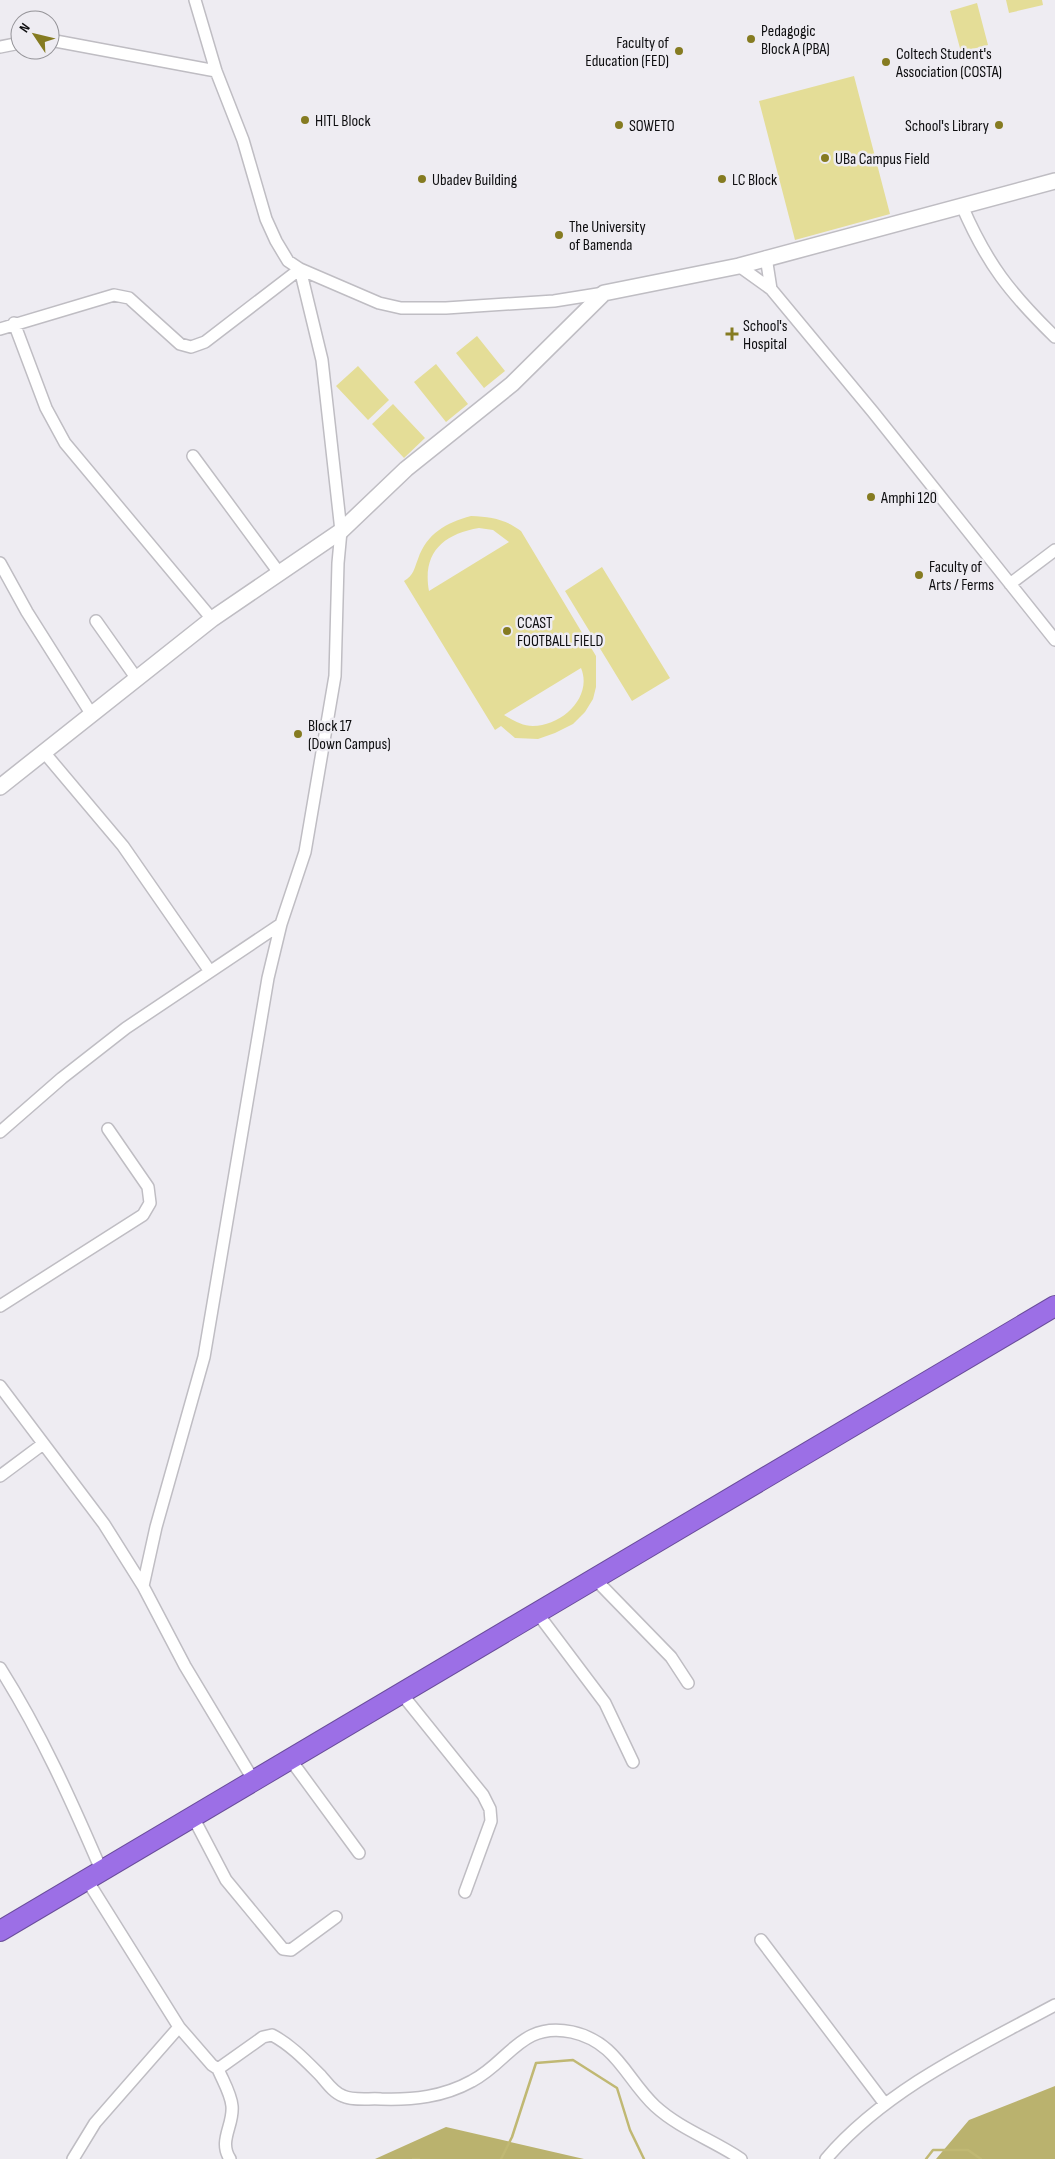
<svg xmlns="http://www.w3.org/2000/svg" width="1055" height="2159" font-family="'Sofia Sans Condensed',sans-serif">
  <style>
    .green { fill: #e4dd97; fill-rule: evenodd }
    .forest { fill: #bab26e }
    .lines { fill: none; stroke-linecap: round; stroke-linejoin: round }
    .stream { stroke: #c0b873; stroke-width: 2.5 }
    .street-casing { stroke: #bfbdc3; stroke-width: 14 }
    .secondary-casing { stroke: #bfbdc3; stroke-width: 18 }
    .highway-casing { stroke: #6a4d9b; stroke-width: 22 }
    .street { stroke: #fff; stroke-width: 11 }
    .secondary { stroke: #fff; stroke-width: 15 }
    .highway { stroke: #9c6fe6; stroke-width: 20 }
    .poi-dot { fill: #857b21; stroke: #eeecf2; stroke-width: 2 }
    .labels { text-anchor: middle; stroke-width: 5; stroke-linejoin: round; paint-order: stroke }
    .poi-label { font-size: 16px; fill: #0e0e10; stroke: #eeecf2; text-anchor: start }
  </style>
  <rect width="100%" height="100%" fill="#eeecf2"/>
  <path class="green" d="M1006 0H1042L1043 5 1009 13Z
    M977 3 988 45 961 52 950 11Z
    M854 76 890 214 795 240 759 101Z
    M477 336 505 371 484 388 456 353Z
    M436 364 468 404 446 422 414 382Z
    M358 366 389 400 368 420 336 386Z
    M393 404 425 438 404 458 372 424Z
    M471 516C491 517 505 519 521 531L596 656V687L593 699 585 712 573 724 555 733 538 739 515 738 501 726 495 730 404 581C414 575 414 569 418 559 427 533 446 523 471 516ZM479 528 493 530 509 542 429 591C422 553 443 534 479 528ZM581 668C593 697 562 726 533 726 522 726 513 720 504 715Z
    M602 567 670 678 632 701 565 591Z"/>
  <path class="forest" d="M1055 2086V2159H936L969 2120Z
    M446 2127 584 2159H375Z"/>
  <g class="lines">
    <path class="stream" d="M413 2159H419
      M501 2159 512 2137 536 2063 573 2060 617 2088 630 2130 644 2159
      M926 2159 933 2150H968L981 2159"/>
    <defs>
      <path id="street" d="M195 0 216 71 243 140 266 219 276 241 288 261 300 269 379 303 401 308H446L554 301 604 293
        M50 40 216 71
        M0 47 20 43
        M962 206C987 264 1010 293 1055 337
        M766 257 771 289
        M739 266 771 289 873 412 1055 640
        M14 323 46 408 65 443 212 619
        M0 329 114 295 129 298 180 344 191 347 205 342 300 269
        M193 456 280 574
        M0 563 27 612 92 715
        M1010 584 1055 550
        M96 621 137 679
        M43 751 123 846 209 970
        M0 1132 62 1078 126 1028 281 924
        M0 1306 143 1215 150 1203 148 1187 108 1129
        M0 1386 104 1524 143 1586 185 1666 254 1781
        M0 1476 43 1444
        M596 1580 671 1657 688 1683
        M143 1586 156 1527 204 1357 268 978 281 924 305 852 335 676 338 563 341 531 322 360 300 269
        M538 1614 605 1703 633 1762
        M0 1668C41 1733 72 1802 102 1872
        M401 1693 483 1795 490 1809 491 1821 465 1892
        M290 1759 359 1853
        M193 1817 226 1880 283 1949 291 1950 336 1917
        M761 1940 885 2104
        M179 2027 212 2065 218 2069 263 2037 272 2035C291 2045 306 2061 321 2076 327 2083 334 2093 343 2096 353 2101 370 2098 381 2099 413 2100 443 2097 472 2081 509 2062 521 2021 572 2032 617 2042 626 2079 655 2106 680 2129 713 2140 741 2159
        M218 2069C223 2081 231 2094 232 2106 234 2125 218 2141 230 2159
        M73 2159 95 2123 179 2027 87 1880
        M826 2159C886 2089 975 2048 1055 2005"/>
      <path id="secondary" d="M0 787 212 619 341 531 406 469 512 384 604 293 739 266 1055 181"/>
      <path id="highway" d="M0 1931 1055 1306"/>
    </defs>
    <use href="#street" class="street-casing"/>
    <use href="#secondary" class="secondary-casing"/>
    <use href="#highway" class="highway-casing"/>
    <use href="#street" class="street"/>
    <use href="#secondary" class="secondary"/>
    <use href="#highway" class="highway"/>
  </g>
  <g class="poi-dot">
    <circle cx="751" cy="39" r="5"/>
    <circle cx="679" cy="51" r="5"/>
    <circle cx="886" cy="62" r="5"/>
    <circle cx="305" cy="120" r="5"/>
    <circle cx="619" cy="125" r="5"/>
    <circle cx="999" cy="125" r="5"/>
    <circle cx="825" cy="158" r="5"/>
    <circle cx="422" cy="179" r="5"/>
    <circle cx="722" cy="179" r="5"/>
    <circle cx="559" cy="235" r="5"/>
    <path d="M729.5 326.5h5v5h5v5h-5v5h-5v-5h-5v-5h5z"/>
    <circle cx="871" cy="497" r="5"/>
    <circle cx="919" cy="575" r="5"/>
    <circle cx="507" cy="631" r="5"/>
    <circle cx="298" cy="734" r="5"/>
  </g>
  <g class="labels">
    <g class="poi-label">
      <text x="761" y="36">Pedagogic<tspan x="761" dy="18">Block A (PBA)</tspan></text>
      <text x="669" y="48" text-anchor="end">Faculty of<tspan x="669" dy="18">Education (FED)</tspan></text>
      <text x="896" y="59">Coltech Student's<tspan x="896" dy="18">Association (COSTA)</tspan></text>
      <text x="315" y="126">HITL Block</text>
      <text x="629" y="131">SOWETO</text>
      <text x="989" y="131" text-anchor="end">School's Library</text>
      <text x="835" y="164">UBa Campus Field</text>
      <text x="432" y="185">Ubadev Building</text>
      <text x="732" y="185">LC Block</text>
      <text x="569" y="232">The University<tspan x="569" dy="18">of Bamenda</tspan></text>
      <text x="743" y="331">School's<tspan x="743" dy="18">Hospital</tspan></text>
      <text x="881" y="503">Amphi 120</text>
      <text x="929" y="572">Faculty of<tspan x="929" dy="18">Arts / Ferms</tspan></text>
      <text x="517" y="628">CCAST<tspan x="517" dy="18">FOOTBALL FIELD</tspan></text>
      <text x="308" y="731">Block 17<tspan x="308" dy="18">(Down Campus)</tspan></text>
    </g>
  </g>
  <g transform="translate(35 35) rotate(305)"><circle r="24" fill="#eeecf2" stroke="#949398"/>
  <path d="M0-4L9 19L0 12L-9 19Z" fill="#857b21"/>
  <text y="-8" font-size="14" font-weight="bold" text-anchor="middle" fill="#0e0e10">N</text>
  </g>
</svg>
